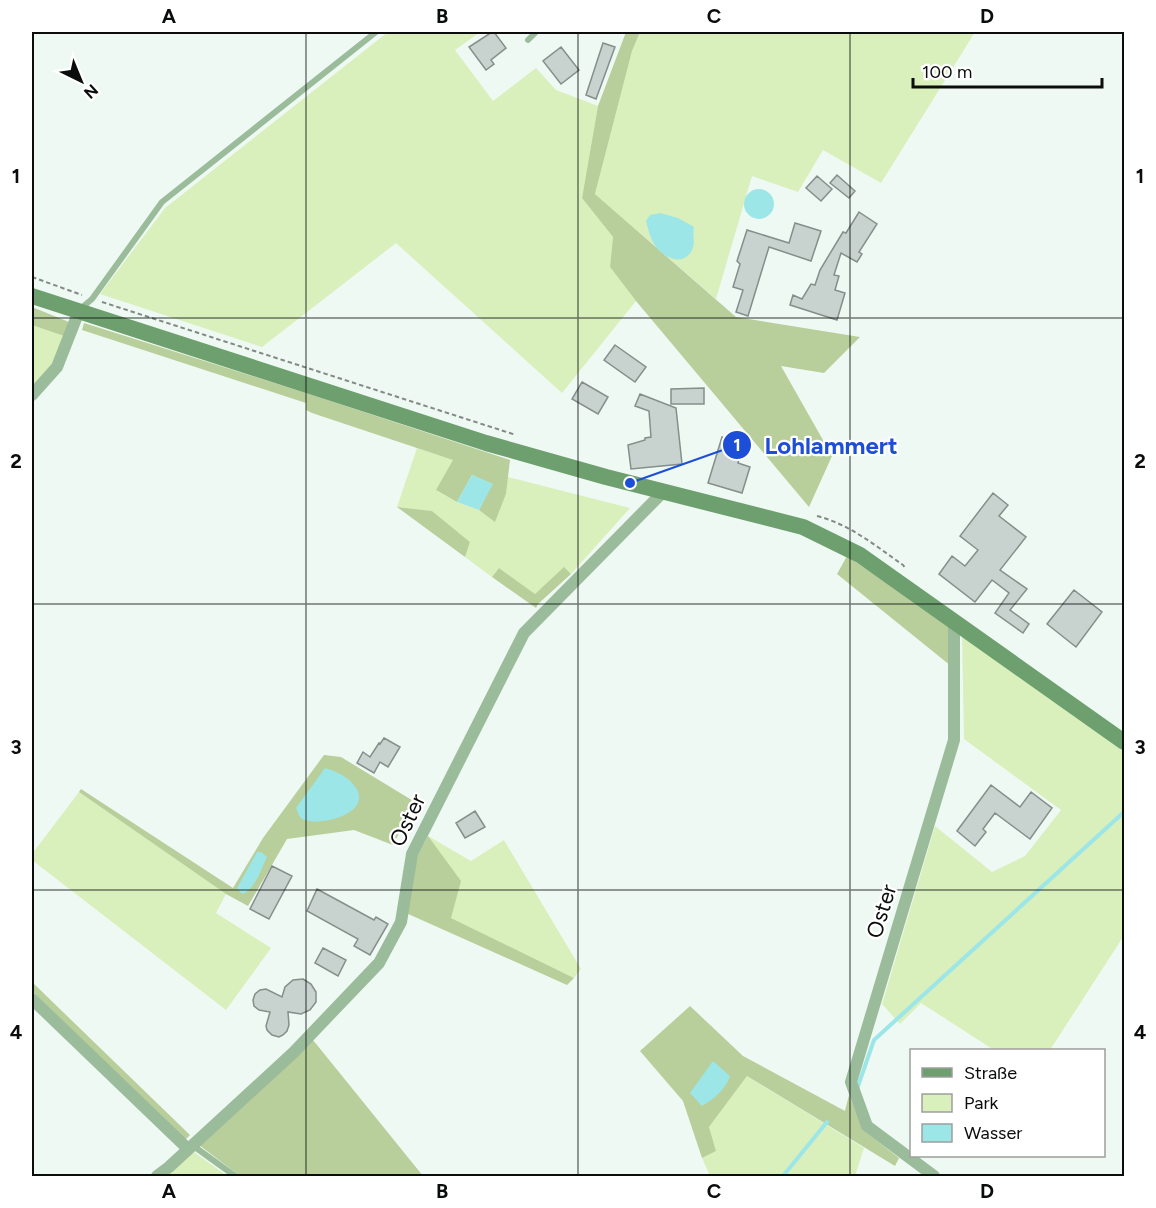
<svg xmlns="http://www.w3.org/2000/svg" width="1156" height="1208" font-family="Figtree,sans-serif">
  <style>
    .green { fill: #d9efbc }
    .forest { fill: #b8ce9b }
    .water { fill: #9ce6e8 }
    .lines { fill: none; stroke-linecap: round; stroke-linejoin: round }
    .stream { stroke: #9ce6e8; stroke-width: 4 }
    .building { fill: #c8d3d0; stroke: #848e8b; stroke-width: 1.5 }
    .path { stroke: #838a86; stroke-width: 2; stroke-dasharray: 4.5 3; stroke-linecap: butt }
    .service { stroke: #9bbc9b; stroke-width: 6 }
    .minor { stroke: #9bbc9b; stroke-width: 12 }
    .secondary { stroke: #6da06e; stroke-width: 16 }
    .grid { fill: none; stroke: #0a0d0b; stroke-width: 1.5; stroke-opacity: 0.55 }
    .labels { text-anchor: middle; stroke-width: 4.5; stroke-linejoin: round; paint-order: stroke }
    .street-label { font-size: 22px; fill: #0a0d0b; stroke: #fff }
    .leader { fill: none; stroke: #1d4ed8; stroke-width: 2 }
    .callout-dot { fill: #1d4ed8; stroke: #fff; stroke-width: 2 }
    .mark-label { font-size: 18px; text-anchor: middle; font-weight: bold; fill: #fff }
    .callout-label { font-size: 24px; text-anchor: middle; font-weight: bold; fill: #1d4ed8; stroke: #fff; stroke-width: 4.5; stroke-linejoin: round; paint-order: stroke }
    .neatline { fill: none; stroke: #0a0d0b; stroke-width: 2 }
    .grid-label { font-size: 20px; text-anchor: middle; font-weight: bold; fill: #0a0d0b }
  </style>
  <rect width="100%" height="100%" fill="#eff9f3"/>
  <path class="green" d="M388 32H480L455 50 493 101 536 68 556 90 598 106 582 198 613 237 610 267 636 301 562 393 396 243 262 347 100 294 165 208Z
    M640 32H975L881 183 823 150 798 192 752 176 716 299 595 194 632 51Z
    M32 325 64 336 53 364 32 388Z
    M417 448 454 460 437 491 457 502 479 510 495 521 506 494 508 477 630 508 571 574 564 568 535 594 499 568 492 577 465 557 470 542 432 511 397 507Z
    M962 633 1124 752V937H1123L1050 1050H994L921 1003 900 1024 882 1004 935 826 992 872 1025 856 1061 810 964 739Z
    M79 792 226 894 216 913 271 948 226 1010 32 860V854Z
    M428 836 471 861 504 840 581 969 574 978 451 918Z
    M747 1076 864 1148 855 1176H710L702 1158 716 1151 709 1127Z
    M194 1152 227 1176H162Z"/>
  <path class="forest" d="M626 32H640L632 51 595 194 736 317 860 337 824 373 781 366 832 456 809 507 636 301 610 267 613 237 582 198 598 106Z
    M32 307 69 322 64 336 32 325Z
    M84 323 306 393 510 460 506 494 495 522 479 510 492 484 472 475 457 502 436 490 453 460 312 413 306 410V403L82 330Z
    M397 507 432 511 470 542 465 557Z
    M847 556 950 626 951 666 837 574Z
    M564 567 571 574 538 604 536 608 492 577 499 568 535 594Z
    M324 755 341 757 415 802 393 845 354 830 287 839 248 906 226 894 79 792 81 789 233 888 263 838Z
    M428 836 461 881 451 918 574 978 567 985 406 913 417 857Z
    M32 982 190 1135 185 1140 32 991Z
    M690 1006 743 1056 845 1111 849 1095 863 1130 899 1158 895 1166 747 1076 709 1127 716 1151 702 1158 683 1101 640 1051Z
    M313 1040 423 1176H240L199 1145Z"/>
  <path class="water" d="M744 204a15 15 0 1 1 30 0a15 15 0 1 1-30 0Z
    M660 213 678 218 694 227C692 235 696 242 692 250 683 268 662 257 654 244 650 237 648 229 646 221L650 215Z
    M472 475 493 484 479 510 457 502Z
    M325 768C338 772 349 777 356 788 374 816 309 829 300 817 298 815 298 811 296 808Z
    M257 852H261L267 857C261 869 255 890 242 894L237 888Z
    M713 1061 730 1076C725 1090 715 1098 702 1106L690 1093Z"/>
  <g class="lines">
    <path class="stream" d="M857 1089 874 1040 1124 812
      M783 1176 827 1122"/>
  </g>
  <path class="building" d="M492 32H494L506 48 491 60 494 64 486 70 469 47Z
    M603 43 615 47 596 99 586 95Z
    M561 47 579 70 561 84 543 61Z
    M837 175 855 191 849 198 830 183Z
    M817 176 832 189 821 201 806 188Z
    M859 212 877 224 859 252 862 254 857 262 841 253 834 275 839 276 835 290 845 293 837 320 790 305 793 295 802 299 811 284 815 285 820 270 843 232 846 233Z
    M795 223 821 231 811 261 769 247 748 316 736 312 743 290 733 287 740 264 737 261 747 230 789 243Z
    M615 345 646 367 635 382 604 360Z
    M582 382 608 397 598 414 572 399Z
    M704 388V404H671V389Z
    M640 394 676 408 682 464 631 469 628 445 645 440V438L651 437 649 411 635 406Z
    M722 437 743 444 738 463 750 467 742 493 708 483Z
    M993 493 1008 505 999 516 1026 537 1000 570 1027 589 1010 610 1029 624 1023 633 995 613 1009 593 992 580 975 602 939 574 952 556 965 566 978 550 960 536Z
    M1074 590 1102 612 1076 647 1047 624Z
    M384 738 400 747 388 767 380 762 374 773 357 763 363 752 370 757 379 743 380 744Z
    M991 785 1020 807 1031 792 1052 808 1030 839 995 813 983 829 986 832 975 846 957 831Z
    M475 811 485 827 465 838 456 823Z
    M272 866 292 876 269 919 250 909Z
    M317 889 374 920 376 917 388 924 370 955 354 946 358 939 307 911Z
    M323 948 346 960 338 976 315 963Z
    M303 979 311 984 316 992V1002L310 1010 301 1014 288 1012 289 1025 287 1031 283 1035 279 1037 272 1035 267 1030 266 1026 270 1012 259 1010 254 1006 253 1000 255 994 260 990 266 989 282 997 285 987 293 980Z"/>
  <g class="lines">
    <path class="path" d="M32 277 82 295
      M102 302 516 435
      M817 516C849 524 876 546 903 565L906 569"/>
    <path class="service" d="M528 40 536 32
      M79 310 92 299 162 202 376 32
      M192 1145 235 1176"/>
    <path class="minor" d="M32 395 57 367 79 311
      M32 999 188 1149
      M157 1176 169 1167 294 1052 379 963 401 922 412 854 524 633 663 492
      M934 1176 867 1126 851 1082 954 740V621"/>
    <path class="secondary" d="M32 296 486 443 606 477 803 527 860 555 1124 742"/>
  </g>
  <path class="grid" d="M306 32V1176M578 32V1176M850 32V1176M32 318H1124M32 604H1124M32 890H1124"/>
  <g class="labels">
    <g class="street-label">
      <text transform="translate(407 820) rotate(-65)" y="8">Oster</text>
      <text transform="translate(881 911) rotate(-73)" y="8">Oster</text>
    </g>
  </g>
  <path class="leader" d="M630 483L737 445"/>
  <g class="callout-dot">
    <circle cx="630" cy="483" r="6"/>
    <circle cx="737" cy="445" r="15"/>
  </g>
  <g class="mark-label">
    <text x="737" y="451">1</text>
  </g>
  <g class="callout-label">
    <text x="831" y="454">Lohlammert</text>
  </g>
  <rect width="1156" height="1208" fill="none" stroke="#ffffff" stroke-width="66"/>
  <rect x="910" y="1049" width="195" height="108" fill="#ffffff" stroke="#9d9e9d" stroke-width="1.5"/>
  <rect x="922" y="1068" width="30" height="9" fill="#6da06e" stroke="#9d9e9d" stroke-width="1.5"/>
  <text x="964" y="1079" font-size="18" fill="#0a0d0b">Straße</text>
  <rect x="922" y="1094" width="30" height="18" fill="#d9efbc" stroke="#9d9e9d" stroke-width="1.5"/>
  <text x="964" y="1109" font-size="18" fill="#0a0d0b">Park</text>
  <rect x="922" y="1124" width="30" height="18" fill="#9ce6e8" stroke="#9d9e9d" stroke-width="1.5"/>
  <text x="964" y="1139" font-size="18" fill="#0a0d0b">Wasser</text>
  <g transform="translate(81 81) rotate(137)" stroke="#ffffff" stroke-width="4.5" paint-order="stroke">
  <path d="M0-4.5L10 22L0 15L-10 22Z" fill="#0a0d0b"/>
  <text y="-9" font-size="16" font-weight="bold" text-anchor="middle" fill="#0a0d0b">N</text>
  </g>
  <path d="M913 78v9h189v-9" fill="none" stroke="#0a0d0b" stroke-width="3"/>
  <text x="922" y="78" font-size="18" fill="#0a0d0b" stroke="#ffffff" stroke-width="4.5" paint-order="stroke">100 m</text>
  <rect x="33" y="33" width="1090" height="1142" class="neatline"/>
  <g class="grid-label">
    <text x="169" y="23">A</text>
    <text x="442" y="23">B</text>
    <text x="714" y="23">C</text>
    <text x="987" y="23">D</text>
    <text x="16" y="183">1</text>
    <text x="1140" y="183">1</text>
    <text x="16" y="468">2</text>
    <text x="1140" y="468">2</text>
    <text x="16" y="754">3</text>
    <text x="1140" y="754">3</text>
    <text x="16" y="1039">4</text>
    <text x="1140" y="1039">4</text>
    <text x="169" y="1198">A</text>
    <text x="442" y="1198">B</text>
    <text x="714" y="1198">C</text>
    <text x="987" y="1198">D</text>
  </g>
</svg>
